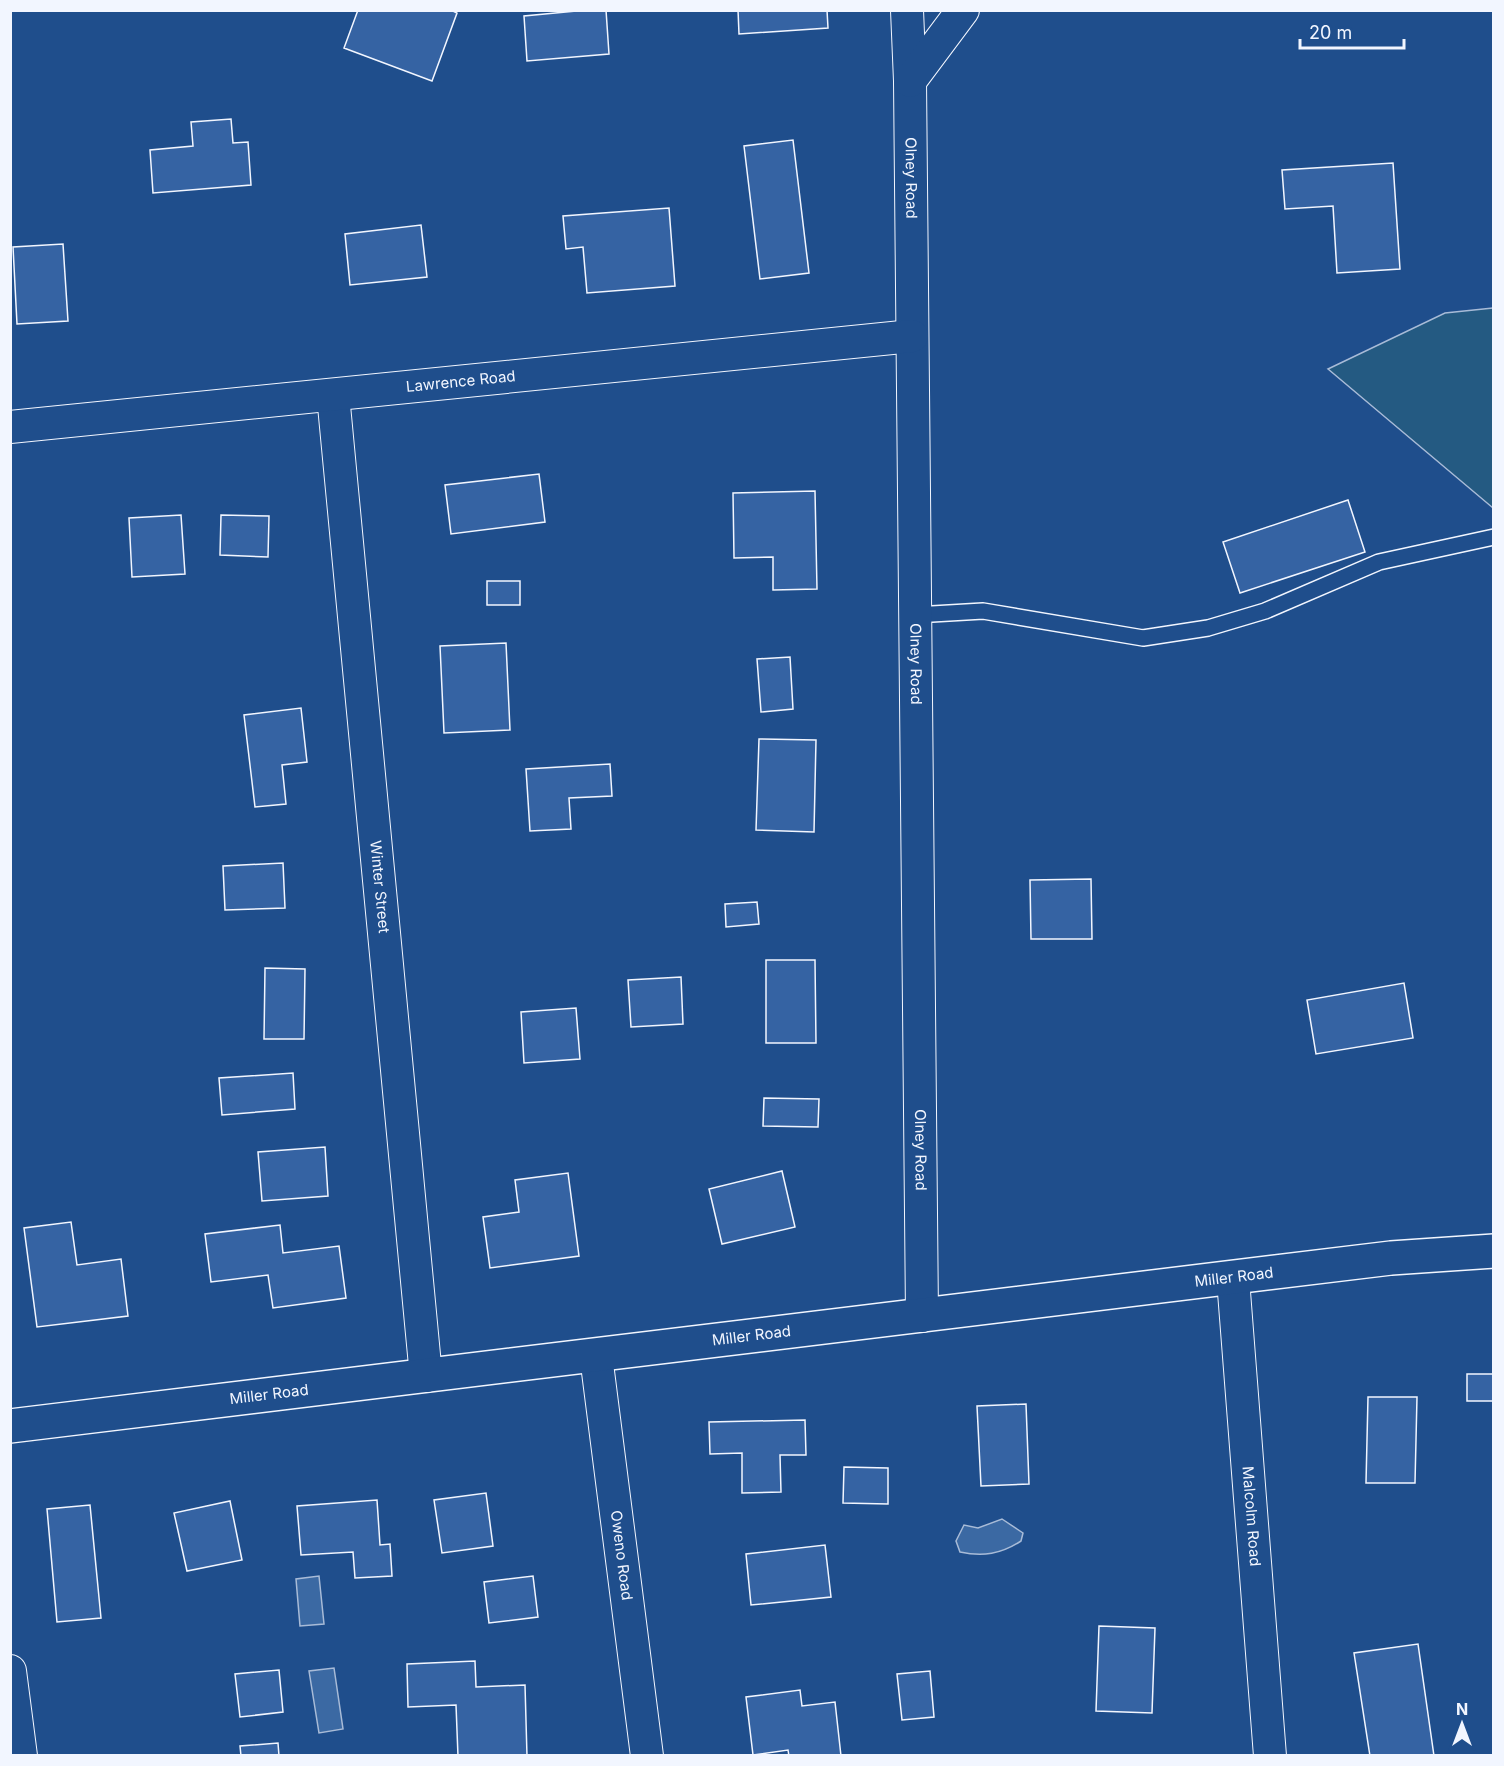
<svg xmlns="http://www.w3.org/2000/svg" width="1504" height="1766" font-family="Inter,sans-serif">
  <style>
    .green { fill: #245a82; stroke: #a8bbd7; stroke-width: 1.5 }
    .water { fill: #3b69a3; stroke: #a8bbd7; stroke-width: 1.5 }
    .building { fill: #3563a3; stroke: #f2f6ff; stroke-width: 1.5 }
    .lines { fill: none; stroke-linecap: round; stroke-linejoin: round }
    .service-casing { stroke: #f2f6ff; stroke-width: 18 }
    .minor-casing { stroke: #f2f6ff; stroke-width: 34 }
    .tertiary-casing { stroke: #f2f6ff; stroke-width: 36 }
    .service { stroke: #1f4e8c; stroke-width: 15 }
    .minor { stroke: #1f4e8c; stroke-width: 32 }
    .tertiary { stroke: #1f4e8c; stroke-width: 33 }
    .labels { text-anchor: middle; stroke-width: 4.5; stroke-linejoin: round; paint-order: stroke }
    .street-label { font-size: 15px; fill: #f2f6ff; stroke: #1f4e8c }
  </style>
  <rect width="100%" height="100%" fill="#1f4e8c"/>
  <path class="green" d="M1493 308H1494L1493 508 1328 369 1445 313Z"/>
  <path class="water" d="M1002 1519 1023 1533 1021 1541C1001 1554 983 1557 960 1552L956 1541 964 1525 978 1528Z
    M319 1576 324 1624 300 1626 296 1579Z
    M334 1668 343 1729 319 1733 309 1671Z"/>
  <path class="building" d="M358 10H451L457 13 432 81 344 48Z
    M587 10H606L609 54 527 61 524 16Z
    M738 10H827L828 28 739 34Z
    M231 119 233 143 248 142 251 185 153 193 150 150 193 146 191 122Z
    M793 140 809 273 760 279 744 146Z
    M1393 163 1400 269 1337 273 1333 206 1285 209 1282 170Z
    M669 208 675 286 587 293 583 247 566 249 563 216Z
    M421 225 427 277 350 285 345 234Z
    M63 244 68 321 17 324 13 247Z
    M539 474 545 522 451 534 445 485Z
    M815 491 817 589 773 590V557L734 558 733 493Z
    M1348 500 1365 552 1240 593 1223 542Z
    M181 515 185 574 132 577 129 518Z
    M221 515 269 516 268 557 220 555Z
    M487 581H520V605H487Z
    M506 643 510 730 444 733 440 646Z
    M790 657 793 709 761 712 757 659Z
    M301 708 307 762 282 765 286 804 255 807 244 715Z
    M759 739 816 740 814 832 756 830Z
    M610 764 612 796 569 798 571 829 530 831 526 769Z
    M283 863 285 908 225 910 223 866Z
    M1091 879 1092 939H1031L1030 880Z
    M757 902 759 924 726 927 725 904Z
    M766 960H815L816 1043H766Z
    M265 968 305 969 304 1039H264Z
    M681 977 683 1024 631 1027 628 980Z
    M1404 983 1413 1038 1316 1054 1307 1000Z
    M576 1008 580 1059 524 1063 521 1012Z
    M293 1073 295 1109 222 1115 219 1078Z
    M764 1098 819 1099 818 1127 763 1126Z
    M325 1147 328 1196 262 1201 258 1152Z
    M782 1171 795 1227 722 1244 709 1189Z
    M568 1173 579 1256 490 1268 483 1217 519 1212 515 1180Z
    M71 1222 77 1265 121 1259 128 1316 37 1327 24 1228Z
    M280 1225 283 1253 339 1246 346 1298 273 1308 268 1275 211 1282 205 1234Z
    M1467 1374H1494V1401H1467Z
    M1368 1397H1417L1415 1483H1366Z
    M1026 1404 1029 1484 981 1486 977 1406Z
    M805 1420 806 1455H780L781 1492 742 1493V1453L710 1454 709 1422Z
    M844 1467 888 1468V1504L843 1503Z
    M486 1493 493 1546 442 1553 434 1500Z
    M377 1500 380 1545 390 1544 392 1576 355 1578 353 1552 301 1555 297 1506Z
    M230 1501 242 1560 187 1571 174 1513Z
    M90 1505 101 1618 57 1622 47 1509Z
    M825 1545 831 1597 751 1605 746 1554Z
    M533 1576 538 1617 489 1623 484 1582Z
    M1099 1626 1155 1628 1152 1713 1096 1711Z
    M1418 1644 1434 1756H1370L1354 1653Z
    M475 1661 476 1687 525 1685 527 1756H458L456 1705 408 1707 407 1664Z
    M279 1670 283 1712 240 1717 235 1674Z
    M930 1671 934 1717 902 1720 897 1674Z
    M800 1690 802 1706 835 1702 841 1756H789L788 1750 753 1755 746 1697Z
    M278 1743 279 1756H241L240 1746Z"/>
  <g class="lines">
    <defs>
      <path id="service" d="M915 615 983 611 1143 638 1208 628 1265 611 1379 562 1494 537"/>
      <g id="minor">
        <path id="s1" d="M907 10 910 81 922 1316"/>
        <path d="M910 81 963 10"/>
        <path id="s2" d="M333 395 426 1376"/>
        <path id="s3" d="M10 427 912 336"/>
        <path id="s4" d="M1233 1279 1270 1756"/>
        <path id="s5" d="M596 1356 647 1756"/>
        <path d="M10 1671 21 1756"/>
      </g>
      <g id="tertiary">
        <path id="s6" d="M10 1426 1391 1258 1494 1251"/>
      </g>
    </defs>
    <use href="#service" class="service-casing"/>
    <use href="#minor" class="minor-casing"/>
    <use href="#tertiary" class="tertiary-casing"/>
    <use href="#service" class="service"/>
    <use href="#minor" class="minor"/>
    <use href="#tertiary" class="tertiary"/>
  </g>
  <g class="labels">
    <g class="street-label">
      <text dy="5" stroke="none"><textPath href="#s1" startOffset="168">Olney Road</textPath></text>
      <text dy="5" stroke="none"><textPath href="#s3" startOffset="453">Lawrence Road</textPath></text>
      <text dy="5" stroke="none"><textPath href="#s1" startOffset="654">Olney Road</textPath></text>
      <text dy="5" stroke="none"><textPath href="#s2" startOffset="494">Winter Street</textPath></text>
      <text dy="5" stroke="none"><textPath href="#s1" startOffset="1140">Olney Road</textPath></text>
      <text dy="5" stroke="none"><textPath href="#s6" startOffset="1233">Miller Road</textPath></text>
      <text dy="5" stroke="none"><textPath href="#s6" startOffset="747">Miller Road</textPath></text>
      <text dy="5" stroke="none"><textPath href="#s6" startOffset="261">Miller Road</textPath></text>
      <text dy="5" stroke="none"><textPath href="#s4" startOffset="238">Malcolm Road</textPath></text>
      <text dy="5" stroke="none"><textPath href="#s5" startOffset="201">Oweno Road</textPath></text>
    </g>
  </g>
  <rect width="1504" height="1766" fill="none" stroke="#f2f6ff" stroke-width="24"/>
  <g transform="translate(1462 1724)" stroke="#1f4e8c" stroke-width="4.5" paint-order="stroke">
  <path d="M0-4.5L10 22L0 15L-10 22Z" fill="#f2f6ff"/>
  <text y="-9" font-size="16" font-weight="bold" text-anchor="middle" fill="#f2f6ff">N</text>
  </g>
  <path d="M1300 39v9h104v-9" fill="none" stroke="#f2f6ff" stroke-width="3"/>
  <text x="1309" y="39" font-size="18" fill="#f2f6ff" stroke="#1f4e8c" stroke-width="4.5" paint-order="stroke">20 m</text>
</svg>
